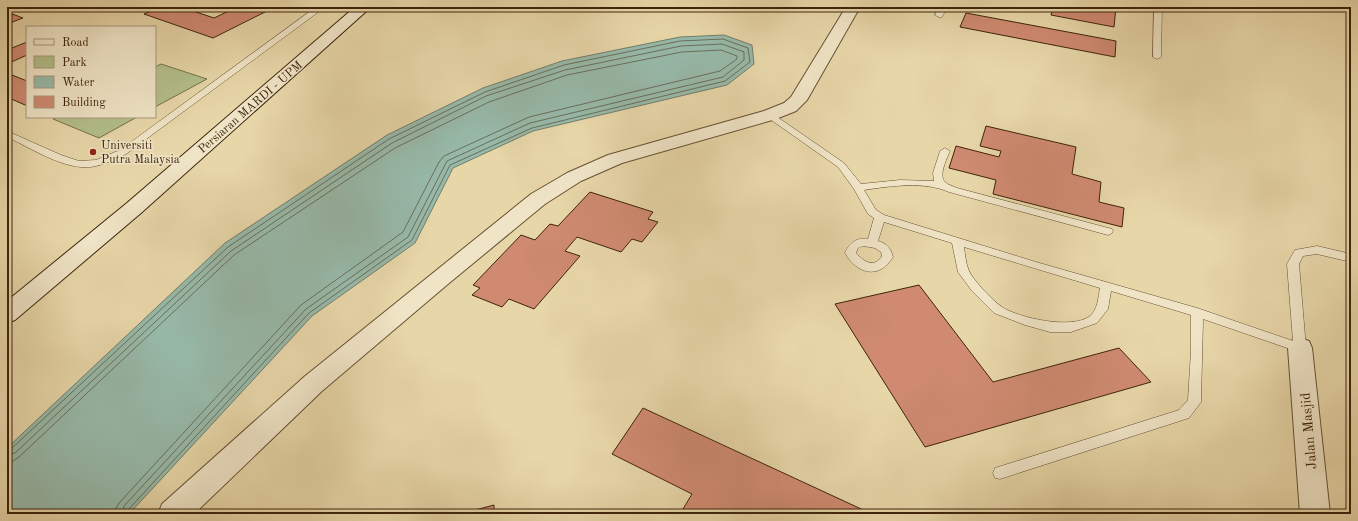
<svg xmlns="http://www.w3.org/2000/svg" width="1358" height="521" font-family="'Old Standard TT',serif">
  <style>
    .green { fill: #b2be8a; stroke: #78714b }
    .water { fill: #97b9a9; stroke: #737d6a }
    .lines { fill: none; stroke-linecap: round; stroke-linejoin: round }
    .shore { stroke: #6a6e5a; stroke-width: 1 }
    .building { fill: #cf8a71; stroke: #3e240c }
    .lane-casing { stroke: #685033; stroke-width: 1 }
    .street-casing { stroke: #685033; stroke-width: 2 }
    .secondary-casing { stroke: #3e240c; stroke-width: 2 }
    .lane { fill: #efe4c6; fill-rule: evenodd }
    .street { fill: #efe4c6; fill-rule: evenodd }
    .secondary { fill: #efe4c6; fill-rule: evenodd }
    .poi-dot { fill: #8f2418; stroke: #efe4c6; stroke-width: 1.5 }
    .labels { text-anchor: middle; stroke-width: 3; stroke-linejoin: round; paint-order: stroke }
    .street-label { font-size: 12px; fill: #3e240c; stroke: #efe4c6 }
    .poi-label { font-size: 12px; fill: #3e240c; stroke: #efe4c6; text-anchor: start }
    .near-street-label { font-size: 14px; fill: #3e240c; stroke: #efe4c6 }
  </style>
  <rect width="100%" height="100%" fill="#e7d6a8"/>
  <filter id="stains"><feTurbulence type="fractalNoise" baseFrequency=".005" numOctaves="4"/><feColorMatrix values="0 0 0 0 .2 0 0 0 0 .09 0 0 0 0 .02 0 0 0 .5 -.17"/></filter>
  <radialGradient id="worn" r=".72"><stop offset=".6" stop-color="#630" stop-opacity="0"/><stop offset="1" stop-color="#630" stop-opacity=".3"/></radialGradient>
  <path class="green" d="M161 64 207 79 155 107V67Z
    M57 117H137L99 138 53 119Z"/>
  <path class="water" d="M724 35 752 45 754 64 727 85 533 131 453 168 415 243 312 316 129 514H7V448L225 243 387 135 483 88 562 61 680 37Z"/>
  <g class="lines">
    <path class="shore" d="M7 450 11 449 228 247 389 139 485 92 564 65 680 41 723 39 748 48 750 62 725 81 532 128 450 165 412 240 309 313 128 510 127 514
      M7 455 15 453 231 251 392 143 486 96 565 70 681 46 722 44 744 52V60L723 77 530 123 447 161 408 237 306 309 124 506 122 514
      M7 461H13L19 457 234 255 395 148 489 102 567 75 682 52 721 50 737 56V59L720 71 529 117 444 156 439 162 403 232 301 305 120 502 116 508V514"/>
  </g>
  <path class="building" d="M161 7H197L190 10 214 18 237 7H275L213 38 144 14Z
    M1032 7H1116L1114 27 1051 15 1052 11Z
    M7 12 23 18 7 24Z
    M966 13 1116 41 1115 57 960 27Z
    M27 42V55L7 64V50Z
    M7 73 27 81V104L25 105 7 97Z
    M986 126 1076 147 1072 174 1101 182 1099 202 1124 208 1122 227 993 194 996 180 949 168 956 146 999 157 1001 151 980 146Z
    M590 192 653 212 648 219 658 222 642 242 632 239 621 252 577 237 565 251 580 256 534 309 509 299 502 307 472 295 480 288 473 285 521 235 535 240 550 224 558 226Z
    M919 285 993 382 1119 348 1151 382 925 447 835 304Z
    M643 408 872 514H680L692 494 612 454Z
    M494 505V514H460Z"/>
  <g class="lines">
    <defs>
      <path id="lane" d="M316 7H325L126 154C115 159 104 165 91 167 64 170 31 148 7 137V131L61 155 79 161 96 160 120 150Z
        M939 7H947L942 17H939L935 15Z
        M1154 7H1162L1161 57 1157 59 1153 57Z
        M1345 7H1351V9H1346Z
        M770 112 844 163 861 184 900 180 934 181 933 173 940 151 945 148 950 151C947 158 938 176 945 182 948 185 953 186 957 188L1112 229 1113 231 1112 233 1108 235 949 192C924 181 891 186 864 190L876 210 884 215 1036 262 1197 308 1293 341 1287 264 1295 250 1317 246 1351 254V262L1317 254 1303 256 1299 264 1306 348 1304 351 1300 353 1296 351 1203 319 1201 402 1189 418 1000 479 995 478 993 473 995 468 1179 410 1188 400 1191 351V315L1111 291 1108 309 1097 323 1071 332H1050L1025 325 994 313 972 291 958 272 952 243 884 222 878 241C886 243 891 248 893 257 879 280 857 274 845 253 849 243 857 237 868 239L874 218 868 214 854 189 838 167 767 117 766 115ZM863 246 875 248 881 252 882 256C874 269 863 261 856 253L858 248ZM964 247 1100 288C1098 298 1098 309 1090 316 1072 330 1019 318 1002 307 993 301 974 281 969 271 966 264 965 254 964 247Z"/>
      <path id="street" d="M846 7H860L807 100 796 111 776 119 622 163 581 181 545 204 448 284 322 391 194 514H158L162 504 304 377 531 194 567 173 608 155 764 111 784 103 791 97Z
        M1300 338 1309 341 1312 348 1330 514H1300L1288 348 1291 341Z"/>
      <path id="secondary" d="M355 7H371L141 213 15 320 7 323V301L127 203Z"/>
    </defs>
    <use href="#lane" class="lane-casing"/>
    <use href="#street" class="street-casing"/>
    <use href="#secondary" class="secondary-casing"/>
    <use href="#lane" class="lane"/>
    <use href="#street" class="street"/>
    <use href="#secondary" class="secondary"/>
  </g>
  <circle class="poi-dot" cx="93" cy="152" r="4"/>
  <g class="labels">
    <g class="street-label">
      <text transform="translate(250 107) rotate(-41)" y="4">Persiaran MARDI - UPM</text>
    </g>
    <g class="poi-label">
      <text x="101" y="149">Universiti<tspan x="101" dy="14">Putra Malaysia</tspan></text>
    </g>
    <g class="near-street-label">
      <text transform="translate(1308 431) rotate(-95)" y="5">Jalan Masjid</text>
    </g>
  </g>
  <rect width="1358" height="521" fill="none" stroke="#e7d6a8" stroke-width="24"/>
  <rect x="8" y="8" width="1342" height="505" fill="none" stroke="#3e240c" stroke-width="2"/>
  <rect x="12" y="12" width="1334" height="497" fill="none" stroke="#3e240c"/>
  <rect x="26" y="26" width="130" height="92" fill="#efe4c6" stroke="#a8977c"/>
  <rect x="34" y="39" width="20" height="6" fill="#efe4c6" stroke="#a8977c"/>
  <text x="62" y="46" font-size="12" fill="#3e240c">Road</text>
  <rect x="34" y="56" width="20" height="12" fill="#b2be8a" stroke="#a8977c"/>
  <text x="62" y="66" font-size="12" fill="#3e240c">Park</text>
  <rect x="34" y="76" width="20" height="12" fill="#97b9a9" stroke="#a8977c"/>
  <text x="62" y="86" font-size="12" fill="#3e240c">Water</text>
  <rect x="34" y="96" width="20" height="12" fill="#cf8a71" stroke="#a8977c"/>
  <text x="62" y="106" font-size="12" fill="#3e240c">Building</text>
  <rect width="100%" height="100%" filter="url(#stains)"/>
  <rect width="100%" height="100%" fill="url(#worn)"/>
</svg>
